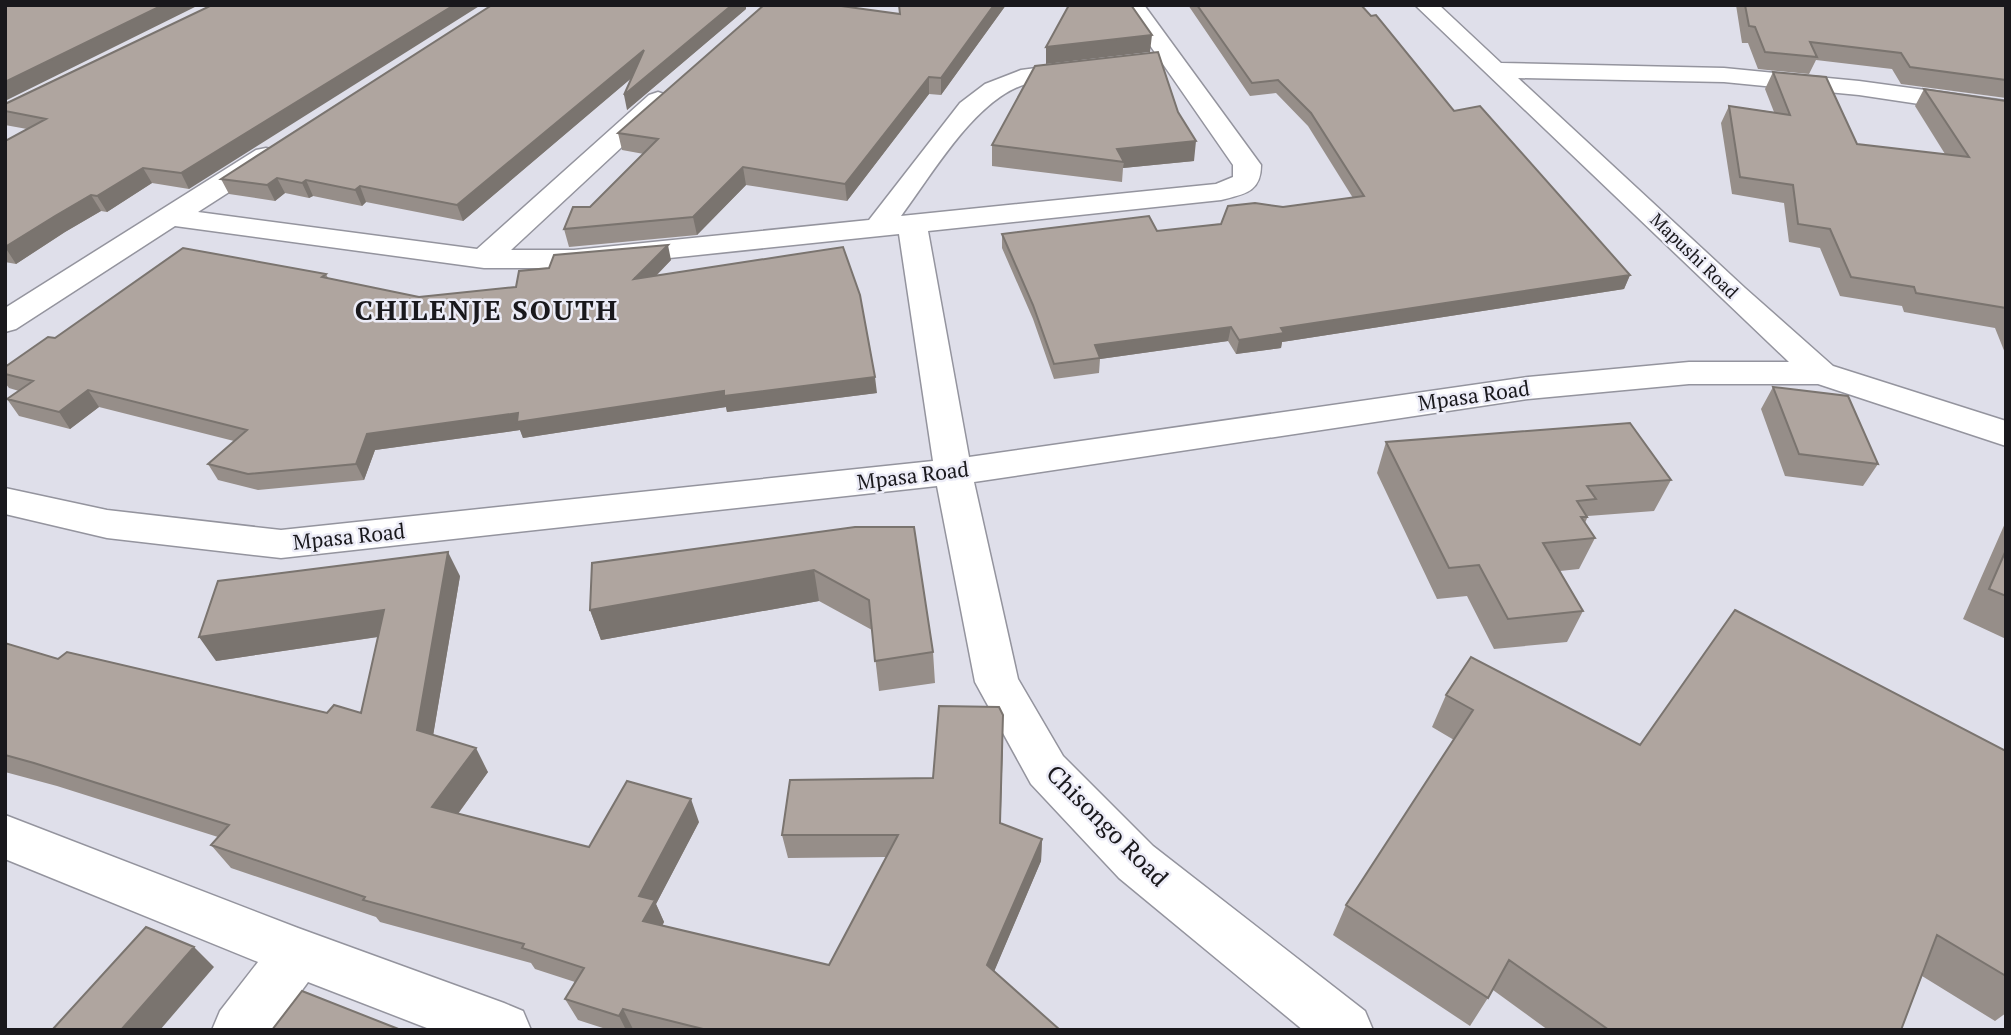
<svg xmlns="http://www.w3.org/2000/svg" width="2011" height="1035" font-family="'PT Serif',serif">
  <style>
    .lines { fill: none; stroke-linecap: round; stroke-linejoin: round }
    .minor-casing { stroke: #94949e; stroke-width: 3 }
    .minor { fill: #fff; fill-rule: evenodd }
    .wall { fill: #968e89 }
    .shaded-wall { fill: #7a746f }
    .building { fill: #afa59f; stroke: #7a746f; stroke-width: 2 }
    .labels { text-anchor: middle; stroke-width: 5; stroke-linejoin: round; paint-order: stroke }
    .far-street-label { font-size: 18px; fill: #19181c; stroke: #ececf7 }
    .street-label { font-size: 21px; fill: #19181c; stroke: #ececf7 }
    .near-street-label { font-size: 24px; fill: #19181c; stroke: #ececf7 }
    .district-label { font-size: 28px; font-weight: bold; letter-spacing: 2px; fill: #19181c; stroke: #ececf7 }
  </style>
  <rect width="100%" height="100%" fill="#dfdfea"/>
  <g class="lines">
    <defs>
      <path id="minor" d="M1122 5H1144L1261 165C1261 192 1245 194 1221 200L928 231 969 457 1528 377 1689 362H1789L1415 5H1439L1501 63 1724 68 1859 81 2006 101V117L1859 95 1724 82 1518 78 1745 288 1833 366 2006 421V446L1818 384H1689L1528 399 974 482 1018 679 1063 756 1153 846 1365 1011 1373 1030H1303L1119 878 1031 784 975 682 937 486 281 558 107 538 5 514V488L107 510 281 530 933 461 899 234 574 268H484L175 226 16 329 5 332V308L256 150 266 148 276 150 280 156 276 162 198 212 477 249 649 95 658 92 667 95 671 100 667 105 511 250H574L869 220 960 103 985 84 1021 70 1082 62 1091 64 1094 69 1091 74C1070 79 1047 78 1026 84 975 99 932 175 901 216L1216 184 1233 177V165Z
        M5 815 298 928 504 1003 523 1011 531 1030H432L308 982 273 1030H212L220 1011 258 962 5 859Z"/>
    </defs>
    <use href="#minor" class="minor-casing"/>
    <use href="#minor" class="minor"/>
  </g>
  <path class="wall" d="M212 5 189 189 152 183 107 212 101 211 65 232 16 264 5 262V141L27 129 5 125V104Z
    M1006 5 941 95 929 94 847 201 746 185 697 235 569 247 564 229 590 207 644 154 622 150 618 133Z
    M1188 5H1361L1454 111 1630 275 1624 289 1282 342 1281 348 1236 354 1228 341 1100 359 1099 373 1054 379 1033 319 1002 248V234L1157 231 1221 224 1283 207 1353 198 1308 126 1276 93 1250 96Z
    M1736 5H2006V98L1901 84 1892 69 1816 60 1809 74 1758 69 1748 43H1742Z
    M746 9 627 110 631 78 463 221 366 202 362 206 313 196 309 198 285 193 275 201 229 194 221 179Z
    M1773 72 1857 144 1945 154 1915 106 1924 89 2006 101V353H2005L1995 328 1904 312 1902 306 1840 296 1820 248 1789 242 1784 203 1732 194 1721 123 1729 106 1774 112 1765 89Z
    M992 145 1194 161 1123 168 1122 182 992 166Z
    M671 260 657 275 877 393 727 412 726 407 523 438 520 430 375 450 364 480 258 490 218 480 208 464 234 441 99 407 70 429 19 416 7 399 19 391 9 388 5 383V367L55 338 326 274 328 278 419 297 516 287Z
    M1773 387 1878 464 1863 486 1785 476 1761 409Z
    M1386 442 1671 480 1654 511 1588 516 1585 523 1595 538 1579 569 1560 571 1583 611 1567 642 1494 649 1467 596 1437 599 1377 473Z
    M2006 521V639L1963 619Z
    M855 527 933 652 935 683 879 691 872 630 819 601 601 640 590 610Z
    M460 576 433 735 488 772 458 814 589 847 699 822 656 904 664 922 662 926 829 965 886 857 788 858 782 835 933 778 1003 738 1000 824 1042 839 1041 861 994 971 1060 1030H637L633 1029V1030H609L578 1020 565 999 575 982 535 969 531 963 380 922 376 917 231 868 211 845 218 837 57 786 5 772V643L58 659 327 713H361L378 637 216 661Z
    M1446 695 1640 745 2006 751V1013L1995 1021 1922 976 1901 1030H1548L1493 990 1470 1026 1333 935 1346 905 1454 740 1432 727Z"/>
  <path class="shaded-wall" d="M163 5H199L5 101V82Z
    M454 5H481L189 189 181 173Z
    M732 5H746V9L627 110 624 95Z
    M994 5H1006L941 95V78Z
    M1152 35 1150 52 1046 64V47Z
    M644 50 647 65 463 221 457 205Z
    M929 77V94L847 201 845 184Z
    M1196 141 1194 161 1123 168 1124 162 1117 149Z
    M743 167 746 185 697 235 693 217Z
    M143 168 152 183 107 212 97 196Z
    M277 178 285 193 275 201 267 185Z
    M306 180 313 196 309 198 302 183Z
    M360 186 366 202 362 206 355 190Z
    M91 195 101 211 65 232 16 264 5 247 55 216Z
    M668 245 671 260 638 294 634 279Z
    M1630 275 1624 289 1282 342 1281 348 1236 354 1239 340 1281 328Z
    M1231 327 1228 341 1100 359 1095 345Z
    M875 377 877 393 727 412 726 407 523 438 520 430 375 450 364 480 356 464 367 434 518 413 724 391Z
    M88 390 99 407 70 429 59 412Z
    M448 552 460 576 430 754 417 730Z
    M814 570 819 601 601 640 590 610Z
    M384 610 397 634 216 661 199 637Z
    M1003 715V738L1000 846V823Z
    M476 748 488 772 446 830 432 807Z
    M691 799 699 822 656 904 664 922 653 943 643 921 639 896Z
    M1042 839 1041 861 988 986 987 965Z
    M194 947 214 967 160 1030H121Z
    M623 1009 633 1029V1030H626L619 1016Z"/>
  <path class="building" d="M5 5H163L5 82Z
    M212 5H454L181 173 143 168 97 196 91 195 55 216 5 247V141L46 119 5 111V104Z
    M492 5H732L624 95 644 50 457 205 360 186 355 190 306 180 302 183 277 178 267 185 221 179Z
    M764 5H834L900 14 899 5H994L941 78 929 77 845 184 743 167 693 217 564 229 573 207H590L658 139 618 133Z
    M1069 5H1131L1152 35 1046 47Z
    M1197 5H1361L1371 16 1376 15 1454 111 1480 106 1630 275 1281 328 1284 333 1239 340 1231 327 1095 345 1100 358 1054 364 1033 305 1002 234 1149 216 1157 231 1221 224 1228 206 1255 203 1283 207 1364 196 1311 113 1278 80 1252 83Z
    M1745 5H2006V80L1910 67 1901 53 1810 42 1817 57 1765 52 1755 27 1749 26Z
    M1158 52 1178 112 1196 141 1117 149 1124 162 992 145 1035 66Z
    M1773 72 1826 77 1857 144 1969 157 1924 89 2006 101V308L1916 293 1914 287 1851 277 1830 229 1798 224 1793 185 1740 177 1729 106 1790 115Z
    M668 245 634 279 843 247 860 295 875 377 724 396V391L517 422 518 413 367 434 356 464 248 474 208 464 247 430 88 390 59 412 7 399 33 381 5 374V367L48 337 55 338 183 248 326 274 322 277 419 297 516 287 519 271 549 268 554 255Z
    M1773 387 1848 396 1878 464 1799 454Z
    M1630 423 1671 480 1587 486 1596 499 1577 501 1587 517H1581L1595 538 1543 543 1583 611 1508 619 1479 565 1449 568 1386 442Z
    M855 527H914L933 652 875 661 869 600 814 570 590 610 592 563Z
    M2006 550V596L1989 589Z
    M448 552 417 730 476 748 432 807 589 847 627 781 691 799 639 896 655 900 643 921 829 965 898 835H782L790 780 933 778 939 706 999 707 1003 715 1000 823 1042 839 987 965 1060 1030H707L623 1009 619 1016 565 999 584 968 522 948 524 944 363 900 365 897 211 845 229 825 34 763 5 755V643L58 659 67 652 327 713 334 705 361 713 384 610 199 637 218 581Z
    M1735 610 2006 751V976L1937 935 1901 1030H1609L1509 960 1488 998 1346 905 1473 710 1446 695 1471 657 1640 745Z
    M146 927 194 947 121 1030H52Z
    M302 991 401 1030H272Z"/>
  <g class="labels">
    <g class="far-street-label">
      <text transform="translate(1694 256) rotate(44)" y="6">Mapushi Road</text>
    </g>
    <g class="street-label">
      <text transform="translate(1474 396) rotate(-8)" y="7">Mpasa Road</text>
      <text transform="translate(913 476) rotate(-7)" y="7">Mpasa Road</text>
      <text transform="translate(349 537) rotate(-6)" y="7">Mpasa Road</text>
    </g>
    <g class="near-street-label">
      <text transform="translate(1107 826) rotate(45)" y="8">Chisongo Road</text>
    </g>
    <g class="district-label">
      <text x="487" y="320">CHILENJE SOUTH</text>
    </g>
  </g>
  <rect width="2011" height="1035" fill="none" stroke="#19181c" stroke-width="14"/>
</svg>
